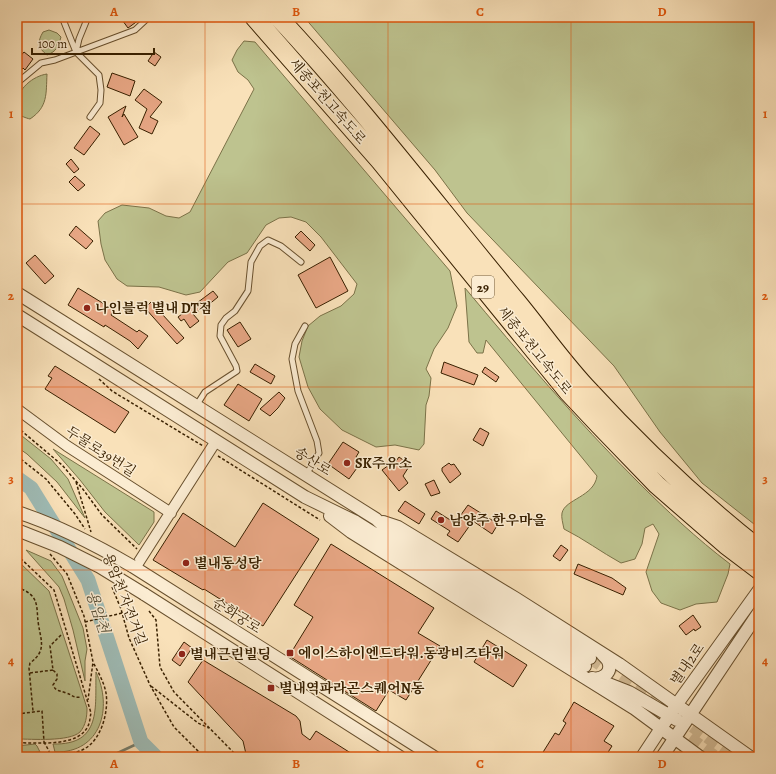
<svg xmlns="http://www.w3.org/2000/svg" width="776" height="774" font-family="Alegreya,'Noto Serif KR',serif">
  <style>
    .green { fill: #bec38f; stroke: #7b7248 }
    .lines { fill: none; stroke-linecap: round; stroke-linejoin: round }
    .stream { stroke: #767e6d; stroke-width: 2.5 }
    .river { stroke: #9fbcb6; stroke-width: 15 }
    .building { fill: #e8a785; stroke: #382000 }
    .tertiary-tunnel { stroke: #d2ba94; stroke-width: 12; stroke-dasharray: 12 6; stroke-linecap: butt }
    .service-casing { stroke: #68502e; stroke-width: 7 }
    .minor-casing { stroke: #68502e; stroke-width: 12 }
    .tertiary-casing { stroke: #68502e; stroke-width: 14 }
    .motorway-casing { stroke: #382000; stroke-width: 20 }
    .path { stroke: #382000; stroke-width: 1.5; stroke-dasharray: 3 2; stroke-linecap: butt }
    .service { stroke: #fbecd2; stroke-width: 5 }
    .minor { stroke: #fbecd2; stroke-width: 10 }
    .tertiary { stroke: #fbecd2; stroke-width: 12 }
    .motorway { stroke: #f9e1b9; stroke-width: 18 }
    .tertiary-bridge-casing { stroke: #68502e; stroke-width: 14; stroke-linecap: butt }
    .path-bridge { stroke: #382000; stroke-width: 1.5; stroke-dasharray: 3 2; stroke-linecap: butt }
    .tertiary-bridge { stroke: #fbecd2; stroke-width: 12 }
    .grid { fill: none; stroke: #df560b; stroke-width: 1; stroke-opacity: 0.55 }
    .poi-dot { fill: #8f2418; stroke: #fbecd2; stroke-width: 1.5 }
    .labels { text-anchor: middle; stroke-width: 3; stroke-linejoin: round; paint-order: stroke }
    .shield { fill: #fbecd2; stroke: #725d3f; stroke-width: 1 }
    .shield-label { font-size: 13px; font-weight: bold; fill: #382000 }
    .street-label { font-size: 14px; fill: #382000; stroke: #fbecd2 }
    .poi-label { font-size: 14px; font-weight: bold; fill: #382000; stroke: #fbecd2; text-anchor: start }
    .water-label { font-size: 15px; font-style: italic; fill: #574f37; stroke: #fbecd2 }
    .neatline { fill: none; stroke: #df560b; stroke-width: 1.5 }
    .grid-label { font-size: 13px; text-anchor: middle; font-weight: bold; fill: #df560b }
  </style>
  <rect width="100%" height="100%" fill="#f9e1b9"/>
  <filter id="stains"><feTurbulence type="fractalNoise" baseFrequency=".005" numOctaves="4"/><feColorMatrix values="0 0 0 0 .2 0 0 0 0 .09 0 0 0 0 .02 0 0 0 .5 -.17"/></filter>
  <radialGradient id="worn" r=".72"><stop offset=".6" stop-color="#630" stop-opacity="0"/><stop offset="1" stop-color="#630" stop-opacity=".3"/></radialGradient>
  <path class="green" d="M304 17H759V528L702 483 660 432 614 366 467 213 435 170Z
    M49 30 57 33 61 37C58 47 57 51 47 55 38 48 37 42 43 32Z
    M244 41 255 42 450 271 457 306 448 328 434 349 426 369 431 378 429 396 426 405 424 444 419 450 395 445 376 447 342 430 320 409 308 387 299 357 302 341 308 326 320 316 341 306 354 294 357 284 321 237 306 222 291 217 279 218 266 225 247 253 228 262 200 292 186 295 159 287 127 286 117 279 105 260 101 244 98 221 105 213 122 205 149 208 166 216 179 218 190 212 254 89 248 80 238 72 232 60 237 50Z
    M47 74C46 94 48 107 30 119 26 118 20 116 18 113 16 111 17 107 17 104 17 89 33 76 47 74Z
    M465 288C520 354 576 420 637 481 666 510 697 539 730 564L728 574 717 602 696 604 680 610 661 603 652 591 646 572 659 534 653 524 645 528 642 544 635 559 621 563C601 552 584 539 564 529 563 524 561 517 562 513 565 499 594 497 597 476L486 340 483 353H477L469 342Z
    M17 432 51 459 68 479 85 518 57 482 27 454 17 447Z
    M53 449 154 512V522L139 545 105 512 80 480Z
    M26 550 51 561 62 576 83 628 87 649 85 661V681L73 630 64 599 59 587Z
    M17 560 49 591 87 708C87 716 86 725 80 732 69 742 32 739 17 739Z
    M96 672C113 708 101 753 55 752L53 744C102 745 95 708 96 672Z
    M35 744 37 746 40 752 17 754V746Z"/>
  <g class="lines">
    <path class="stream" d="M109 757 141 742"/>
    <path class="river" d="M17 478 31 488 88 580 141 742 156 757"/>
  </g>
  <path class="building" d="M120 17H143L128 28Z
    M24 52 33 59 25 70 23 68 21 70 17 67V60Z
    M154 52 161 57 155 66 148 61Z
    M112 73 135 81 130 96 107 87Z
    M144 89 162 102 150 117 158 121 152 134 139 128 147 109 135 100Z
    M126 106 122 117 124 114 138 137 124 145 108 117Z
    M90 126 100 134 84 155 74 148Z
    M71 159 79 169 74 173 66 164Z
    M75 176 85 185 78 191 69 182Z
    M76 226 93 241 86 249 69 235Z
    M301 231 315 245 310 251 295 237Z
    M35 255 54 276 45 284 26 263Z
    M330 257 348 291 316 308 298 275Z
    M78 288 114 310 111 315 137 332 139 330 148 336 138 349 130 341 105 325 104 327 68 305Z
    M213 291 218 297 207 306 193 314 199 321 190 328 184 319 181 321 178 317Z
    M151 302 184 338 177 344 145 308Z
    M240 322 251 339 238 347 227 330Z
    M444 362 478 375 474 385 441 373Z
    M255 364 275 376 271 384 250 372Z
    M55 366 129 412 115 433 45 389 52 378 48 376Z
    M485 367 499 377 496 382 482 372Z
    M238 384 262 399 249 421 224 405Z
    M279 392 285 398 278 408 270 416 260 409Z
    M480 428 489 433 483 446 473 440Z
    M343 442 359 452 356 457 362 461 349 479 328 464Z
    M399 457 410 465 403 476 408 483 399 491 382 470 389 465 391 468Z
    M449 463 451 465 454 464 461 474 450 483 442 471V468Z
    M434 480 440 493 431 496 425 484Z
    M405 501 425 514 419 524 398 511Z
    M263 503 319 539 263 626 204 589 203 590 153 560 183 513 235 547Z
    M468 505 498 524 492 534 473 521 458 542 447 535 450 531 431 519 436 511 455 523Z
    M331 544 434 608 418 633 440 646 406 700 389 690 376 711 289 656 313 617 294 605Z
    M561 545 568 550 560 561 553 556Z
    M578 564 612 578 626 588 623 595 574 574Z
    M693 615 701 627 695 631 694 629 686 635 679 626Z
    M487 640 527 665 513 687 474 662Z
    M184 642 192 648 180 666 172 660Z
    M203 660 296 716 300 721 302 734 310 740 316 731 357 757H258L254 753 246 754 243 741 188 682Z
    M574 702 614 726 604 741 612 746 605 757H540L555 733 559 735 566 723 563 721Z"/>
  <g class="lines">
    <path class="tertiary-tunnel" d="M590 658 656 702
      M661 716 716 757
      M678 716 734 757"/>
    <defs>
      <path id="service" d="M62 17 76 52 99 75 101 90 100 103 90 117
        M76 52 79 39 88 17
        M17 83 41 63 55 60 135 30 149 17
        M305 326 295 344 292 359 298 391 317 441 319 453 306 475
        M196 406 205 392 237 371 236 366 220 336 221 325 226 318 235 311 248 291 251 262 260 246 268 240 281 246 301 262"/>
      <path id="minor" d="M17 409 67 446 171 513
        M135 568 216 441"/>
      <path id="tertiary" d="M17 293 376 519 393 535 590 658
        M17 315 305 497 356 522 585 666
        M330 516 351 532 635 709 700 757
        M383 522 398 527 515 598 619 664 750 757
        M132 566 434 757
        M144 594 400 757
        M592 678C602 680 613 673 608 661 607 659 604 656 602 654
        M601 681 629 692 677 720
        M642 757 677 704 759 590
        M662 757 759 612"/>
      <path id="motorway" d="M254 17 380 161 524 338 568 392 599 425 657 485 726 545 759 570
        M278 17C363 108 438 207 517 302 540 330 561 360 585 386 639 445 697 500 759 549"/>
    </defs>
    <use href="#service" class="service-casing"/>
    <use href="#minor" class="minor-casing"/>
    <use href="#tertiary" class="tertiary-casing"/>
    <use href="#motorway" class="motorway-casing"/>
    <path class="path" d="M755 17 759 24
      M99 379 112 391 203 446
      M17 427 62 465 82 488 102 515 137 549
      M17 456 46 479 75 514 85 529
      M218 456 320 520
      M76 482 91 532
      M50 554 67 574 84 616 93 662 88 700
      M17 555 54 590 91 713C90 717 90 722 88 726 78 748 37 742 17 743
      M17 587C22 589 29 592 33 597 38 604 37 613 38 621 40 639 48 650 30 663L29 668 33 711
      M112 587 121 609 129 638 150 685 174 727 204 757
      M149 611 156 620 160 667 174 692 238 757
      M85 622 122 613
      M61 635 50 646 53 670 57 674V679L53 685C56 692 60 690 66 693 73 695 72 698 81 697
      M30 673 53 670
      M151 686 198 723 209 728
      M17 714 42 711 44 742
      M17 756C38 755 62 758 82 750 101 742 109 712 106 693 104 682 98 672 93 662"/>
    <use href="#service" class="service"/>
    <use href="#minor" class="minor"/>
    <use href="#tertiary" class="tertiary"/>
    <use href="#motorway" class="motorway"/>
    <defs>
      <path id="tertiary-bridge" d="M17 512C57 525 96 545 132 566
        M17 530 60 547 100 567 144 594"/>
    </defs>
    <use href="#tertiary-bridge" class="tertiary-bridge-casing"/>
    <path class="path-bridge" d="M44 742 49 751V757"/>
    <use href="#tertiary-bridge" class="tertiary-bridge"/>
  </g>
  <path class="grid" d="M205 17V757M388 17V757M571 17V757M17 204H759M17 387H759M17 570H759"/>
  <g class="poi-dot">
    <circle cx="87" cy="308" r="4"/>
    <circle cx="347" cy="463" r="4"/>
    <circle cx="441" cy="520" r="4"/>
    <circle cx="186" cy="563" r="4"/>
    <rect x="286" y="649" width="8" height="8" rx="2"/>
    <circle cx="182" cy="654" r="4"/>
    <rect x="267" y="684" width="8" height="8" rx="2"/>
  </g>
  <g class="labels">
    <rect class="shield" x="472" y="276" width="22" height="22" rx="3"/>
    <g class="shield-label">
      <text x="483" y="292">29</text>
    </g>
    <g class="street-label">
      <text transform="translate(328 101) rotate(49)" y="5">세종포천고속도로</text>
      <text transform="translate(535 350) rotate(51)" y="5">세종포천고속도로</text>
      <text transform="translate(101 451) rotate(33)" y="5">두물로39번길</text>
      <text transform="translate(313 461) rotate(32)" y="5">송산로</text>
      <text transform="translate(125 599) rotate(69)" y="5">용암천 자전거길</text>
      <text transform="translate(237 615) rotate(32)" y="5">순화궁로</text>
      <text transform="translate(687 664) rotate(-55)" y="5">별내2로</text>
    </g>
    <g class="poi-label">
      <text x="95" y="313">나인블럭 별내 DT점</text>
      <text x="355" y="468">SK주유소</text>
      <text x="449" y="525">남양주 한우마을</text>
      <text x="194" y="568">별내동성당</text>
      <text x="298" y="658">에이스하이엔드타워.동광비즈타워</text>
      <text x="190" y="659">별내근린빌딩</text>
      <text x="279" y="693">별내역파라곤스퀘어N동</text>
    </g>
    <g class="water-label">
      <text transform="translate(98 612) rotate(72)" y="5">용암천</text>
    </g>
  </g>
  <rect width="776" height="774" fill="none" stroke="#f9e1b9" stroke-width="44"/>
  <path d="M32 48v6h122v-6" fill="none" stroke="#382000" stroke-width="2"/>
  <text x="38" y="48" font-size="12" fill="#382000" stroke="#fbecd2" stroke-width="3" paint-order="stroke">100 m</text>
  <rect x="22" y="22" width="732" height="730" class="neatline"/>
  <g class="grid-label">
    <text x="114" y="16">A</text>
    <text x="296" y="16">B</text>
    <text x="480" y="16">C</text>
    <text x="662" y="16">D</text>
    <text x="11" y="118">1</text>
    <text x="765" y="118">1</text>
    <text x="11" y="300">2</text>
    <text x="765" y="300">2</text>
    <text x="11" y="483">3</text>
    <text x="765" y="483">3</text>
    <text x="11" y="665">4</text>
    <text x="765" y="665">4</text>
    <text x="114" y="768">A</text>
    <text x="296" y="768">B</text>
    <text x="480" y="768">C</text>
    <text x="662" y="768">D</text>
  </g>
  <rect width="100%" height="100%" filter="url(#stains)"/>
  <rect width="100%" height="100%" fill="url(#worn)"/>
</svg>
